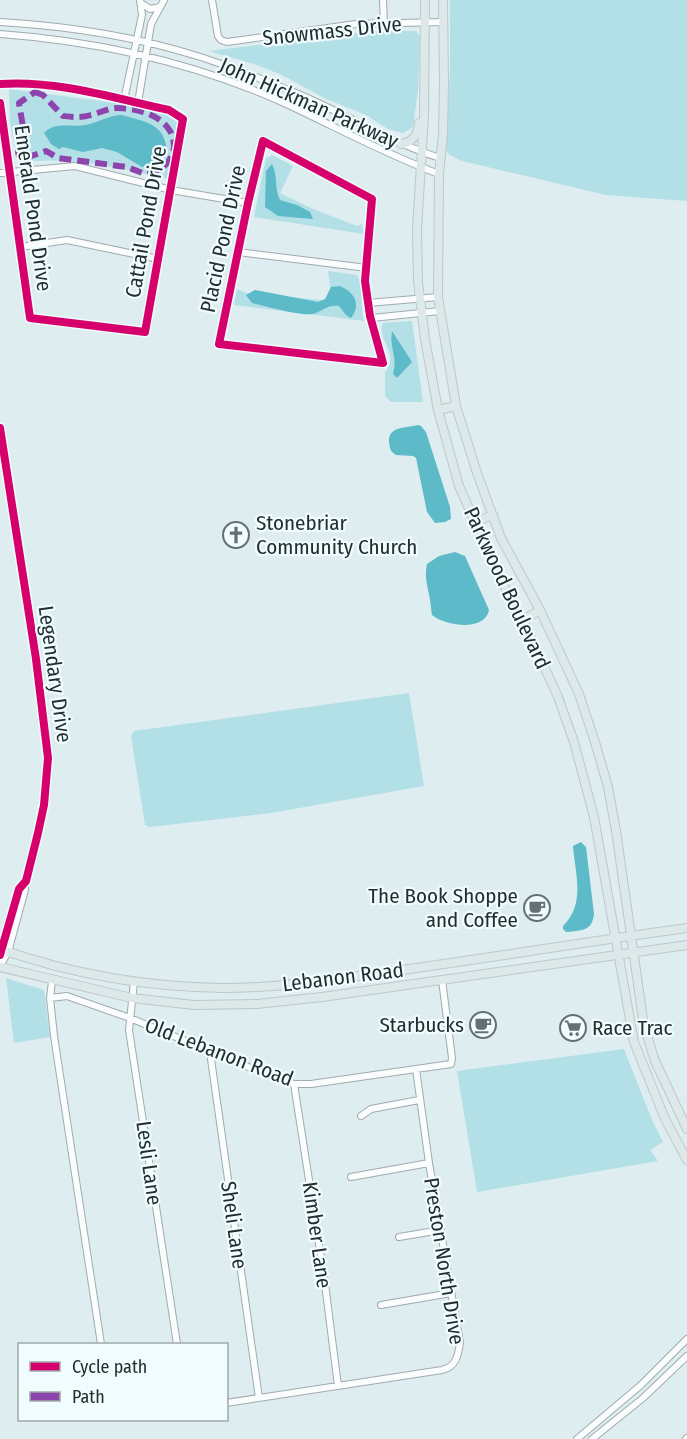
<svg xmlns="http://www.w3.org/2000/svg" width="687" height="1439" font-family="'Fira Sans Condensed',sans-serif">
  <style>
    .green { fill: #b3dfe7 }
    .water { fill: #5dbac8 }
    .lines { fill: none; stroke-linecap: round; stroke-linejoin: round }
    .minor-casing { stroke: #a0abad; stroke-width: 8 }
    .major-casing { stroke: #bfc7c8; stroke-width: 10 }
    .minor { stroke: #fafcfd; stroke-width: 6 }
    .major { stroke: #dce8ea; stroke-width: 8 }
    .quiet { stroke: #8e44ad; stroke-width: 6; stroke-dasharray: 12 6; stroke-linecap: butt }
    .cycleway-casing { stroke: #f1fcfe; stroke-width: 11 }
    .cycleway { stroke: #d6006c; stroke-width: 8 }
    .labels { text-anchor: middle; stroke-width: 4.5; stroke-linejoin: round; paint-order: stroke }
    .street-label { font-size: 21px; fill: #222d2f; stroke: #f1fcfe }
    .poi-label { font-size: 21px; fill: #222d2f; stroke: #f1fcfe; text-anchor: start }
  </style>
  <rect width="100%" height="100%" fill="#deedf0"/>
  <path class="green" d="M450 0H687V201L606 195 462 161 448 154 445 145 450 73Z
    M370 31H416L420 37 418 90 413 127 403 133 388 129 366 115 324 98 282 75 254 64 209 51Z
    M9 89 116 103 169 115 178 122 168 179C119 168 69 155 18 163L10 123Z
    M272 155 293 166 280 193 313 209 357 226 362 224 364 234 254 217 266 158Z
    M328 271 357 275C364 285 360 308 364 321L234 305 237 289 247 293 332 301Z
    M412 321 423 402H391L385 396V372C401 354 376 340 383 323Z
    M409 693 424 786 271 813 150 827 145 825 131 736 134 731Z
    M6 978 44 990 50 1037 14 1043Z
    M624 1049 652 1120 663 1142 650 1150 658 1161 477 1192 457 1071Z"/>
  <path class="water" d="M122 115C144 122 163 122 167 149L156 163 142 167 117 152 102 148 83 152 63 147 59 149 51 144 44 133C56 121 70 128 85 125 98 123 109 115 122 115Z
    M272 164C278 175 274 188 280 200L297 205 310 212 313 219 278 216 265 207 266 171Z
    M340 286C354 292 362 304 351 318L346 315 339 306C327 304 322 312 312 314 300 316 266 306 252 303L246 295 255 290 318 302 325 299 331 287Z
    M392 331 412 362 397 378 393 374C398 355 389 349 392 331Z
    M418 425 421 426 426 432 450 507 451 519 445 522 435 523 427 512 416 458 413 456 396 455C390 451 390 449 389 442 388 426 406 428 418 425Z
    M455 552 465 556 489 610C485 632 445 626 432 615 431 610 431 605 430 600 428 587 424 578 427 564L439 556Z
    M581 842 586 847 594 914C592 932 581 930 566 932L563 929V926C586 903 575 874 573 846Z"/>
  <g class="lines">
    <defs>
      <path id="minor" d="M212 0 218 36 221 40 227 42 356 24 444 22
        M383 0 384 23
        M141 3 150 9 160 7
        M0 22C66 26 134 36 197 56 233 67 269 82 303 96 349 116 392 143 440 158
        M0 34C96 41 194 63 282 102 334 126 385 154 439 174
        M0 84C57 80 114 98 169 110L183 119 145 332 30 318 0 103
        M124 100 142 15 140 0
        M138 103 151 24 164 0
        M263 141 372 199 365 281 370 316 383 363 219 344 248 203Z
        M0 173 75 166 171 190 248 203
        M20 247 67 240 158 259
        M238 252 367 268
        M368 303 438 297
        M372 318 440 311
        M0 428 36 659 48 758 44 805 38 833 26 881 19 889 0 955
        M0 966 8 952 25 890 24 884
        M52 981 50 998 54 1036 101 1344
        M134 982 129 1030 177 1344
        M50 998 67 996 130 1018 258 1071 294 1084H311L451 1064 452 1058 442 980
        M210 1052 259 1398
        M294 1084 324 1276 338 1386
        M361 1116 371 1109 419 1100
        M351 1177 429 1163
        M399 1237 441 1230
        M381 1305 451 1293
        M226 1403 442 1370C456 1367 458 1356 460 1343L429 1163 416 1069
        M577 1439 641 1385 687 1339
        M592 1439 643 1398 687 1356
        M686 1439 687 1438"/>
      <path id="major" d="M425 0 424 117 417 229 418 282 425 339 438 410 459 486 502 582 523 620 558 697 574 742 594 817 634 1042 665 1119 687 1160
        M443 0 444 83 443 134 439 174 438 297 456 406 477 473 501 538 540 610 579 694 595 742 608 787 616 831 644 1026 655 1061 687 1129
        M401 144C414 142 418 134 419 123
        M438 410 456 406
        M476 522 493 515
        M523 620 540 610
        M0 949C71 974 147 987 223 988 276 988 329 980 381 973 483 959 585 942 687 928
        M0 967 132 998 194 1005 257 1004 322 997 687 945"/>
    </defs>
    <use href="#minor" class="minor-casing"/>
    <use href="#major" class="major-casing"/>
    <use href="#minor" class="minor"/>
    <use href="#major" class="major"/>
    <path class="quiet" d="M35 92 43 95 63 116C73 117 81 118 91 115 100 113 108 108 117 108 136 108 160 114 170 131 174 138 176 150 171 157 166 168 156 172 145 174L127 167 58 158 46 151 22 159 19 156 18 152 23 143V127L19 103Z"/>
    <defs>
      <path id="cycleway" d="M0 84C57 80 114 98 169 110L183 119 145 332 30 318 0 103
        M263 141 372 199 365 281 370 316 383 363 219 344 248 203Z
        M0 428 36 659 48 758 44 805 38 833 26 881 19 889 0 955"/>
    </defs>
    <use href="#cycleway" class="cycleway-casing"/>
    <use href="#cycleway" class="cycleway"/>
  </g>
  <defs>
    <symbol id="church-ring" viewBox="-11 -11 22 22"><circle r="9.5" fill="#f1fcfe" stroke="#647073" stroke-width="1.5"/><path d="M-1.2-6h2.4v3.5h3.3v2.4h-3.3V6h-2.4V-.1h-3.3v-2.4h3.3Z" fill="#647073"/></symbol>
    <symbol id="cafe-ring" viewBox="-11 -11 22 22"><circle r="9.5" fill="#f1fcfe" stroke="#647073" stroke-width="1.5"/><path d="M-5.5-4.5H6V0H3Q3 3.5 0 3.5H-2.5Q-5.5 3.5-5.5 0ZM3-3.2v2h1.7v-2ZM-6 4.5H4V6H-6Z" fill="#647073"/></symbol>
    <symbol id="supermarket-ring" viewBox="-11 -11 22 22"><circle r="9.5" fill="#f1fcfe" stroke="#647073" stroke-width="1.5"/><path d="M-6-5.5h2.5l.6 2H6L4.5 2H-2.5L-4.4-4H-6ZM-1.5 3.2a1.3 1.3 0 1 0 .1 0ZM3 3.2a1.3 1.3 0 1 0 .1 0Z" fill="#647073"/></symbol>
  </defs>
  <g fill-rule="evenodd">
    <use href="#church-ring" x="221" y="520" width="30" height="30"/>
    <use href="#cafe-ring" x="522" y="893" width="30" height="30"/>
    <use href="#cafe-ring" x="468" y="1010" width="30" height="30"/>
    <use href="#supermarket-ring" x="558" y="1013" width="30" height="30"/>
  </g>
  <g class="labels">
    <g class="street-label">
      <text transform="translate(332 31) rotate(-6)" y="7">Snowmass Drive</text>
      <text transform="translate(309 103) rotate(24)" y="7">John Hickman Parkway</text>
      <text transform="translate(33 208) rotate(82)" y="7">Emerald Pond Drive</text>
      <text transform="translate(146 222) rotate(-80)" y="7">Cattail Pond Drive</text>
      <text transform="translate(223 239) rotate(-78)" y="7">Placid Pond Drive</text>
      <text transform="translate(507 588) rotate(65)" y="7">Parkwood Boulevard</text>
      <text transform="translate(55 674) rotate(82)" y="7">Legendary Drive</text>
      <text transform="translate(343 977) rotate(-7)" y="7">Lebanon Road</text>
      <text transform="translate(219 1052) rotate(21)" y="7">Old Lebanon Road</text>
      <text transform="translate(149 1163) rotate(82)" y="7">Lesli Lane</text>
      <text transform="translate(234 1225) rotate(82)" y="7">Sheli Lane</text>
      <text transform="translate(317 1235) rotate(82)" y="7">Kimber Lane</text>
      <text transform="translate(444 1261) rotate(81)" y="7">Preston North Drive</text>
    </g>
    <g class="poi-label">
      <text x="256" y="530">Stonebriar<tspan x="256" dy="24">Community Church</tspan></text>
      <text x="518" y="903" text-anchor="end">The Book Shoppe<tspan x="518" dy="24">and Coffee</tspan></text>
      <text x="464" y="1032" text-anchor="end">Starbucks</text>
      <text x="592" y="1035">Race Trac</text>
    </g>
  </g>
  <rect x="18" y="1343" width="210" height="78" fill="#f1fcfe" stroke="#9ea9ab" stroke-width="1.5"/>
  <rect x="30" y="1362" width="30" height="9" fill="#d6006c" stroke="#9ea9ab" stroke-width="1.5"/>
  <text x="72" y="1373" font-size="18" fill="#222d2f">Cycle path</text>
  <rect x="30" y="1392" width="30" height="9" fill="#8e44ad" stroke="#9ea9ab" stroke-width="1.5"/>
  <text x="72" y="1403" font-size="18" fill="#222d2f">Path</text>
</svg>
